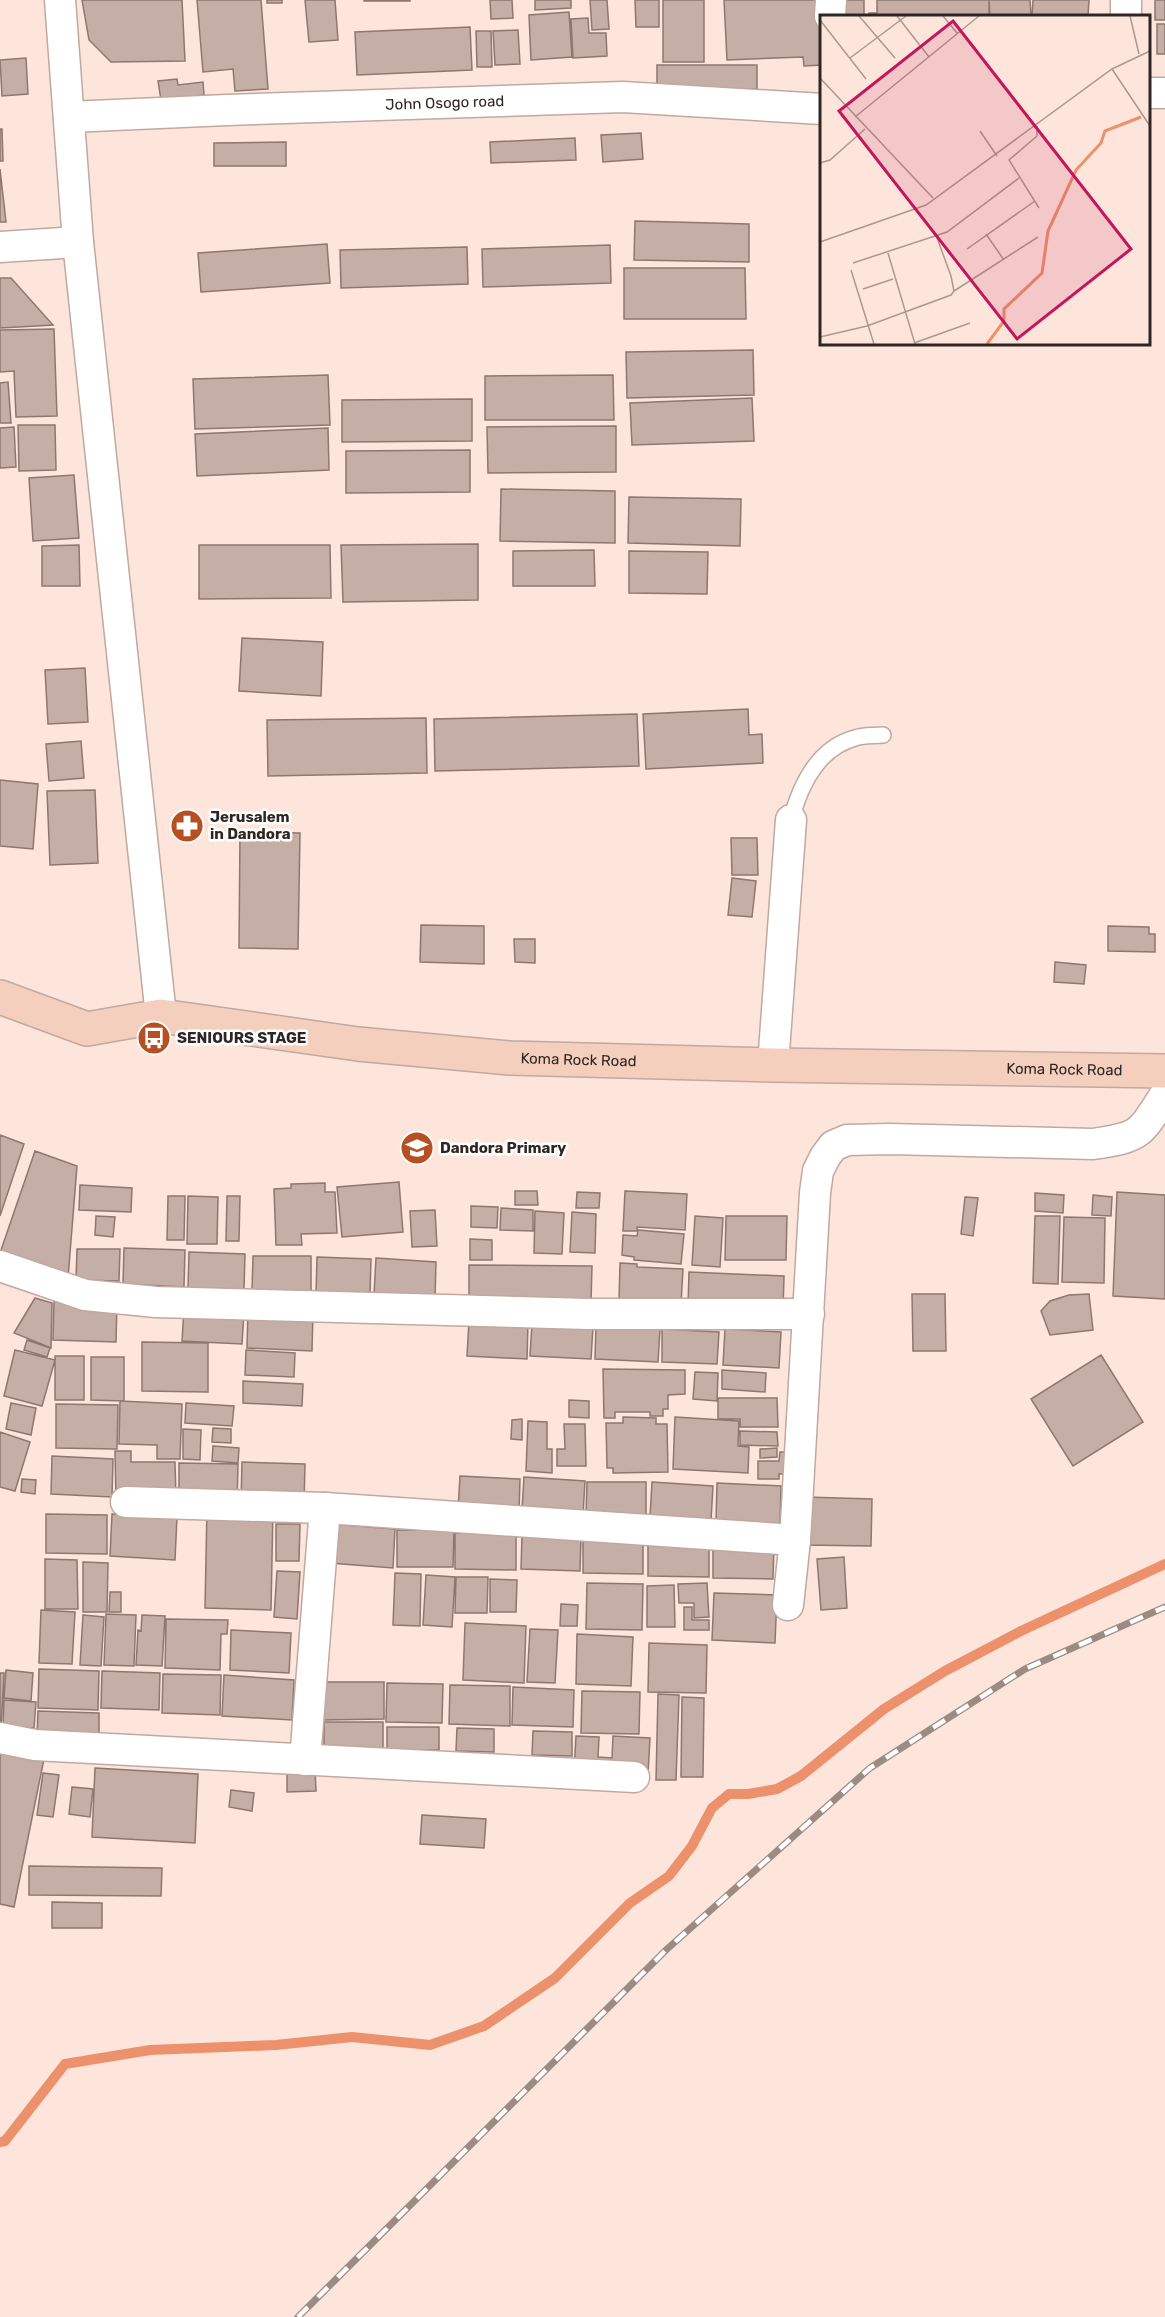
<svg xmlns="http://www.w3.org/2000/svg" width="1165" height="2317" font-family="Rubik,sans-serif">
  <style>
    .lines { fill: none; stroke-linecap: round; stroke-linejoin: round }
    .stream { stroke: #ed916c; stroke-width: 10 }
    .building { fill: #c5aea6; stroke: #8d776f; stroke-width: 1.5 }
    .service-casing { stroke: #c0a9a0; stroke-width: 18 }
    .minor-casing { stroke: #c0a9a0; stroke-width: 33 }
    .secondary-casing { stroke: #c0a9a0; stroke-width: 36 }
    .service { stroke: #fff; stroke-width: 15 }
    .minor { stroke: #fff; stroke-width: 30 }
    .secondary { stroke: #f5cfbe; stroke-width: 33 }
    .rail-casing { stroke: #9b8b83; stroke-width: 7 }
    .rail { stroke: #fff; stroke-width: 4.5; stroke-dasharray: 14; stroke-linecap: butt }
    .labels { text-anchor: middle; stroke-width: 5; stroke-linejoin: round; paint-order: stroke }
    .street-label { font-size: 15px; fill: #2e2622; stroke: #fff }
    .poi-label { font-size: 15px; font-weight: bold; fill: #2e2622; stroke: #fff; text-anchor: start }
    .inset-river { fill: none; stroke: #ed916c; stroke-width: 3 }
    .inset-road { fill: none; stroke: #aa9991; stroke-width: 1.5 }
    .view { fill: #c2185b; fill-opacity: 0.15; stroke: #c2185b; stroke-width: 3 }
    .inset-edge { fill: none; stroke: #2e2622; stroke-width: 3 }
  </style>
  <rect width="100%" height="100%" fill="#fde5db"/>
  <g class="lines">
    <path class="stream" d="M0 2142 5 2141 65 2064 150 2050 276 2045 352 2037 430 2045 484 2026 555 1978 630 1903 669 1876 692 1846 712 1808 729 1794H748L777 1789 801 1776 884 1709 945 1671 1021 1631 1165 1564"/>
  </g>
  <path class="building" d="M82 0H182L185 61 111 62 89 40Z
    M197 0H261L268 89 235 91 233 69 203 72Z
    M267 0H282V3H267Z
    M305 0H335L338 40 309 42Z
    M364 0H410V1H364Z
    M490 0H512L513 18 491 19Z
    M535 0H571V8L535 10Z
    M590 0H607L609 29 592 30Z
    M635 0H659V27H636Z
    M663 0H704V62H663Z
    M724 0H823L822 65 804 66 803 57 727 60Z
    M839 0H864V16H839Z
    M877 0H989V16H869V13H877Z
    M989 0H1030L1031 16H990Z
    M1033 0H1089L1088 16H1032Z
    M1155 0H1165V20H1155Z
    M569 12 572 57 531 60 529 15Z
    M588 18 589 33H606L607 56 573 58 571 19Z
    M1157 24H1165V54H1157Z
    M470 27 472 70 357 75 355 32Z
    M518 30 520 64 495 65 493 31Z
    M476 31H491L492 67H477Z
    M26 58 28 94 2 96 0 60Z
    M657 65H757V89L657 90Z
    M177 79 178 85 203 82 204 95 161 100 158 81Z
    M0 129H2L3 161H0Z
    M641 133 643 159 603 162 601 135Z
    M575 138 576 160 491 163 490 142Z
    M286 142V166H214V143Z
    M0 169 6 222H0Z
    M635 221 749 224V262L634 260Z
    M327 244 330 283 201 292 198 253Z
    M610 245 611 283 483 287 482 249Z
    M467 247 468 284 341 288 340 250Z
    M624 268H745L746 319H624Z
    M0 278H11L53 325 0 328Z
    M54 329 57 416 16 417 14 371 0 372V330Z
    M753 350 754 395 627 398 626 352Z
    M328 375 330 425 195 429 193 379Z
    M613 375 614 420H485V376Z
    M8 382 11 423H0V383Z
    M752 398 754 441 632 445 630 403Z
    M472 399V441L342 442V400Z
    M18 425H55L56 470 19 471Z
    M616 426V472L488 473 487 427Z
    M14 427 16 467 0 468V428Z
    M328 428 329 470 197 476 195 434Z
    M470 450V492L346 493V451Z
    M74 475 79 538 33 541 29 478Z
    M501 489 615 491V543L500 541Z
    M629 497 741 499 740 546 628 543Z
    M478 544V600L343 602 341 545Z
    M79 545 80 586H42V546Z
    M199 545H330L331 598 199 599Z
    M594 550 595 586H513V551Z
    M629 551 708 552 707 594 629 593Z
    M242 638 323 642 321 696 239 691Z
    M85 668 88 722 48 724 45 670Z
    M748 709 749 735 762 734 763 763 646 769 643 714Z
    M637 714 639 766 435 771 434 719Z
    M426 718 427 773 268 776 267 720Z
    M81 741 84 778 49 781 46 744Z
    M0 780 38 784 33 849 0 846Z
    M95 790 98 863 50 865 47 791Z
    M240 832 300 833 298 949 239 948Z
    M731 838H757L758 875H732Z
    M732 878 756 881 752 917 728 915Z
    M421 925 484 926V964L420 962Z
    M1108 926 1149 927V934H1155V952L1108 951Z
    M514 939H535V963L515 962Z
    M1055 962 1086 965 1084 984 1054 982Z
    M0 1135 24 1144 0 1216Z
    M35 1151 77 1166 68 1278 0 1253Z
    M399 1182 403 1232 342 1237 337 1187Z
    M325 1183V1192H335L337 1233 301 1234 302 1245H276L274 1189 291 1188V1184Z
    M80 1185 132 1188 131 1212 79 1210Z
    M515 1191H537L538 1205H515Z
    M625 1191 687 1194 685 1230 637 1227V1231H623Z
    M577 1192 600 1193 599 1208H576Z
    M1117 1192 1165 1195V1299L1113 1296Z
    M1035 1193 1064 1195 1063 1213 1035 1211Z
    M1093 1195 1112 1197 1111 1216 1092 1215Z
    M168 1196H185L184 1240H167Z
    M188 1196 218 1197 217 1244H187Z
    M227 1196H240L239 1241H226Z
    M965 1197 978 1198 973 1236 961 1234Z
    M471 1206 498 1207 497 1228 471 1227Z
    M501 1208 533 1210V1231L500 1230Z
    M435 1210 437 1246 412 1247 410 1211Z
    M535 1211 564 1213 562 1254 534 1253Z
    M572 1212 596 1214 595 1253 570 1252Z
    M96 1216 115 1217 113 1237 95 1235Z
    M695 1216 723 1218 720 1267 692 1265Z
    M726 1216H787L786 1260H725Z
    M1035 1216H1060L1058 1284 1033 1283Z
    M1064 1217 1105 1218 1104 1283 1062 1282Z
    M638 1230 684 1234 681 1264 634 1260V1257L622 1255 623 1235 637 1236Z
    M470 1239 492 1240V1260H470Z
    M124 1248 185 1250 184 1287 123 1284Z
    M77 1249H120L119 1281 76 1280Z
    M189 1252 245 1254 244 1289 188 1288Z
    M253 1256H311V1292L252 1291Z
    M317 1257 371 1259 370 1295 316 1294Z
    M376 1258 436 1262 435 1298 374 1295Z
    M620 1263 637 1264V1267L683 1269 681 1304 619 1300Z
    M469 1265 592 1266 591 1302 469 1301Z
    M689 1272 784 1276 783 1310 688 1306Z
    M912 1294H945L946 1351H913Z
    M1089 1294 1093 1330 1050 1335 1041 1311 1050 1301 1069 1295Z
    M35 1298 52 1303 51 1348 14 1333Z
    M54 1301 117 1303 116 1342 53 1340Z
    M184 1309 244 1312 242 1344 182 1341Z
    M248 1309 313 1312 312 1351 247 1348Z
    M469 1321 528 1323 527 1359 467 1356Z
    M532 1323 593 1327 591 1359 530 1356Z
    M596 1325 660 1329 658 1362 595 1359Z
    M662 1329 719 1332 717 1364 662 1362Z
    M725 1329 781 1332 779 1368 723 1365Z
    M27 1340 50 1348 47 1357 24 1350Z
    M142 1342 208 1343V1392L142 1391Z
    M15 1350 55 1360 42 1406 4 1396Z
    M246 1350 295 1353 294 1377 245 1375Z
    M1101 1355 1143 1422 1073 1466 1031 1399Z
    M55 1356H84V1400H55Z
    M91 1357H124V1401L91 1400Z
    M603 1369 685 1370V1394L668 1395V1409H663V1416H650V1412H615V1418H604Z
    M722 1370 766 1373 765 1392 722 1389Z
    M695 1372 718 1373 717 1401 693 1399Z
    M243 1381 303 1384 302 1406 243 1403Z
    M718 1398H777L778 1427H740V1419H718Z
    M569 1400 589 1401V1418L569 1417Z
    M120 1401 182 1404 180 1459H157V1445L119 1444Z
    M11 1403 36 1408 31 1435 6 1429Z
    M186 1403 234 1406 232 1426 185 1423Z
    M56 1404 118 1405 117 1449 56 1448Z
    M623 1417 656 1418V1424H667L668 1472 613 1473V1468H607L606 1423H623Z
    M675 1417 739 1421 738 1446 749 1447 748 1473 673 1469Z
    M522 1419V1440L511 1439 512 1420Z
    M528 1421 547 1422V1449H552V1473L526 1471Z
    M564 1424H585L586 1466H557V1449H565Z
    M213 1428 231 1429V1443L212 1442Z
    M183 1429 201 1430 200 1460 183 1459Z
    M740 1431 777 1432 778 1446 740 1445Z
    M0 1432 30 1442 15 1491 0 1487Z
    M213 1446 239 1448 238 1463 212 1461Z
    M777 1448V1457L760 1458V1449Z
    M115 1451H131V1462H175L176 1499 116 1500Z
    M780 1452H789V1474H779V1479H758V1461H779Z
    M52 1456 113 1459 112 1497 51 1494Z
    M242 1462 305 1464 304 1505 241 1503Z
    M179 1463 238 1464 237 1503 179 1502Z
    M460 1476 520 1479 519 1513 458 1510Z
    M524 1477 585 1481 583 1515 522 1511Z
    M22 1479 36 1480 35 1494 21 1492Z
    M587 1482H646V1518L586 1516Z
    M652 1482 713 1486 711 1521 650 1517Z
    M717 1483 781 1486 780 1525 716 1521Z
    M805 1497 872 1499 871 1546 804 1545Z
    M207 1507 273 1508 271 1610 205 1608Z
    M46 1514 107 1515V1554L46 1553Z
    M112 1514 177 1517 175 1560 110 1556Z
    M276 1524H300L299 1561H276Z
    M332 1524 395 1529 393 1568 330 1563Z
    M397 1530H454L453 1567H397Z
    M455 1533H516V1570L455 1569Z
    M522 1536 581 1537 580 1571 521 1569Z
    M583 1539 643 1540V1574L583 1573Z
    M648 1540 709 1542V1577L648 1576Z
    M713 1543 774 1544 773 1579 713 1578Z
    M844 1557 847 1608 821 1610 817 1559Z
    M45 1559 77 1560 78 1609H45Z
    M83 1562 108 1563 107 1612H83Z
    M277 1571 300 1572 297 1619 274 1617Z
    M395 1573 421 1574 420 1626 393 1625Z
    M426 1575 455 1577 452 1627 423 1625Z
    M456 1577H488L487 1613H455Z
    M490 1579 517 1580 516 1612H490Z
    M587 1583 643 1584 642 1630 586 1629Z
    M707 1583 709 1617 694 1618V1603H679L678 1584Z
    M674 1585 675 1627H647V1586Z
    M110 1592H121V1612H109Z
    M714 1593 777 1595 775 1643 712 1640Z
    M561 1604 578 1605 577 1626H560Z
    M684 1607H692V1620H709V1630H684Z
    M41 1610 75 1612 72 1664 39 1663Z
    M106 1614 136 1615 134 1666 104 1665Z
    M83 1615 104 1617 101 1666 80 1665Z
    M142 1615 165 1616 162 1666 136 1665 138 1630 141 1631Z
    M166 1619 228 1620 227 1634H221L220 1670 165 1668Z
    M465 1623 526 1626 524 1683 463 1680Z
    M530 1629 558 1630 555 1683 527 1682Z
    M231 1630 291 1633 289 1673 230 1670Z
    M577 1634 633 1637 631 1686 576 1684Z
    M649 1643 707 1645 706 1693 648 1692Z
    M39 1669 99 1671 98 1710 38 1708Z
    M6 1670 33 1673 31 1701 4 1698Z
    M102 1671 160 1673 159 1710 101 1708Z
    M0 1673H4L1 1727H0Z
    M163 1674 221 1675 220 1715 162 1713Z
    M224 1675 294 1680 292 1720 222 1716Z
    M323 1682H384V1719L323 1720Z
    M387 1683 443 1684 442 1723 386 1722Z
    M450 1685 510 1686V1726L449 1724Z
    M513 1687 574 1690 573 1727 512 1725Z
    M582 1691 640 1692 639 1734 581 1733Z
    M658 1694 679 1695 676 1780H656Z
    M682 1697 704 1698 703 1777H681Z
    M4 1700 36 1702 34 1728 3 1727Z
    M38 1711 99 1713V1738L37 1736Z
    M324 1722H383V1748L324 1747Z
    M387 1727H439V1750H387Z
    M457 1728 494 1729V1752L456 1751Z
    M533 1731 572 1732V1756L532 1755Z
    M576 1736 599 1737 598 1757 612 1758 613 1736 650 1738 648 1774 574 1769Z
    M0 1745 45 1754 14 1907 0 1904Z
    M95 1768 198 1774 195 1843 92 1837Z
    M315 1769 316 1791 287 1792V1770Z
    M43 1773 59 1775 53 1817 37 1815Z
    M72 1787 93 1789 90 1817 69 1814Z
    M231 1790 254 1793 252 1811 229 1807Z
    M422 1815 486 1819 484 1848 420 1844Z
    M29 1866 162 1868 161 1896 29 1895Z
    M52 1902 102 1903V1928H52Z"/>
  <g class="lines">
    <defs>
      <path id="service" d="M791 820C800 786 818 748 855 738 863 735 874 736 883 735"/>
      <g id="minor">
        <path d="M60 0 78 242 161 1016"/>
        <path d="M1126 0V16"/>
        <path d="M830 16 831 0"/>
        <path d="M1148 93H1165"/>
        <path id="s1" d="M69 117 227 110 623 97 822 109"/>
        <path d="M0 247 78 242"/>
        <path d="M773 1065 791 820"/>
        <path d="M0 1266 85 1295 156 1302 588 1314H809"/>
        <path d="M126 1502 325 1508 795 1540"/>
        <path d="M788 1605 795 1540 815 1193 818 1171 825 1157 833 1146 847 1140 890 1139 1093 1144C1141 1137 1139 1135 1165 1095"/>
        <path d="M0 1738 35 1745 634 1777"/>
        <path d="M305 1760 325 1508"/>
      </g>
      <g id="secondary">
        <path id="s2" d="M0 997 87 1029 161 1016 358 1044 510 1058 773 1065 1165 1071"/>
      </g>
    </defs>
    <use href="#service" class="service-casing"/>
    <use href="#minor" class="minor-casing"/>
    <use href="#secondary" class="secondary-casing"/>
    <use href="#service" class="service"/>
    <use href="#minor" class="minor"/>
    <use href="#secondary" class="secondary"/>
    <defs>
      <path id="rail" d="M298 2317 666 1950 870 1768 1025 1669 1165 1607"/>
    </defs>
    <use href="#rail" class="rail-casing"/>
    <use href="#rail" class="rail"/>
  </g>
  <defs>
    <symbol id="pharmacy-disc" viewBox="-11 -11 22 22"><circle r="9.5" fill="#b65023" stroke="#fff"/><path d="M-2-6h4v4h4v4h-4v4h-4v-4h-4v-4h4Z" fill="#fff"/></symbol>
    <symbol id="bus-disc" viewBox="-11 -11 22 22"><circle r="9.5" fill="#b65023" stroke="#fff"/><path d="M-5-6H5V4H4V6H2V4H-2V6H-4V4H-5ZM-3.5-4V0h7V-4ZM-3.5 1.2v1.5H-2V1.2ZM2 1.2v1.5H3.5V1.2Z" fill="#fff"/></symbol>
    <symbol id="school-disc" viewBox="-11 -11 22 22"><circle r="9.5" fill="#b65023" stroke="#fff"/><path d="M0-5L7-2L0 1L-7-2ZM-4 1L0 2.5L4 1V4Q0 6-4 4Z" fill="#fff"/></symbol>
  </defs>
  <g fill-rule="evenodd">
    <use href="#pharmacy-disc" x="168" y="807" width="38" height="38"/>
    <use href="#bus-disc" x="135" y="1019" width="38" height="38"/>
    <use href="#school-disc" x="398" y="1129" width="38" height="38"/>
  </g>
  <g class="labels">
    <g class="street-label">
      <text dy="5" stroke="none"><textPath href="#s1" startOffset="376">John Osogo road</textPath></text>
      <text dy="5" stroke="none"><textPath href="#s2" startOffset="588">Koma Rock Road</textPath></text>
      <text dy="5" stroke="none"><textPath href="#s2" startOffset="1074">Koma Rock Road</textPath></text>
    </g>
    <g class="poi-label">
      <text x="210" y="822">Jerusalem<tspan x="210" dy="17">in Dandora</tspan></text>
      <text x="177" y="1043">SENIOURS STAGE</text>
      <text x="440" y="1153">Dandora Primary</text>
    </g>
  </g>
  <g transform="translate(820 15)">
    <rect width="330" height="330" fill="#fde5db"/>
    <path class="inset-river" d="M167 329 184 306V294L222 258 228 216 256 155 281 128 285 116 321 102"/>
    <path class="inset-road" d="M39 1 75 43M77 1 109 42M123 1 137 18M310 1 319 39M0 5 46 64M30 43 86 1M292 54 330 111M0 63 113 183M35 102 159 1M217 111V121L189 145 219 193M160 116 177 141M0 148 10 145 45 114M166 219 184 245M0 227 106 190 292 54 330 36M147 234 215 186M68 238 95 329M33 248 127 217 199 163M31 255 54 329M43 274 73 264M134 276 218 222M0 322 47 311 131 280 134 276 131 261 116 220M94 328 150 308"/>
    <path class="view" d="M133 6 311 234 197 324 19 96Z"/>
    <rect width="330" height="330" class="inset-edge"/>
  </g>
</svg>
